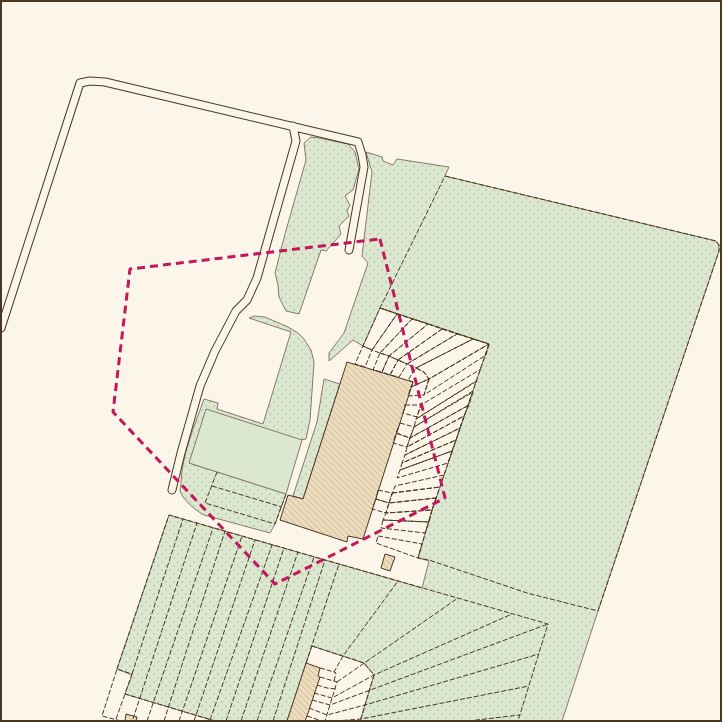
<svg xmlns="http://www.w3.org/2000/svg" width="722" height="722" font-family="'Sofia Sans Condensed',sans-serif">
  <style>
    .grass { fill: url(#grass-dots); stroke: #887966 }
    .park { fill: #dce7d0; stroke: #887966 }
    .building { fill: url(#building-back-hatch); stroke: #4a3520 }
    .lines { fill: none; stroke-linecap: round; stroke-linejoin: round }
    .lane-casing { stroke: #4a3520; stroke-width: 9 }
    .lane { stroke: #fbf6e9; stroke-width: 7 }
    .fence { stroke: #4a3520; stroke-width: 1; stroke-dasharray: 5 2; stroke-linecap: butt }
    .marked { fill: none; stroke: #c2185b; stroke-width: 3; stroke-dasharray: 8 5; stroke-linejoin: round }
  </style>
  <defs>
    <pattern id="grass-dots" width="8" height="8" patternUnits="userSpaceOnUse"><rect width="8" height="8" fill="#dce7d0"/><path d="M2 2h.1M6 6h.1" fill="none" stroke="#bec7b2" stroke-width="1.8" stroke-linecap="round"/></pattern>
    <pattern id="building-back-hatch" width="6" height="6" patternUnits="userSpaceOnUse"><rect width="6" height="6" fill="#ecdcbc"/><path d="M-1 5l2 2M0 0l6 6M5-1l2 2" fill="none" stroke="#ccbda1"/></pattern>
  </defs>
  <rect width="100%" height="100%" fill="#fbf6e9"/>
  <path class="grass" d="M311 137 319 138 348 144 355 152 359 169 353 190 345 196 350 205 347 211 349 216 339 226 341 234 326 251 321 250 299 314 286 311 279 297 278 285 275 273 285 234 306 160 304 143Z
    M366 152 382 157 383 161 393 165 397 159 449 167 445 176 716 241 719 245V251L598 611 562 721H360L374 675 364 663 312 646 287 721H215L125 694 132 675 117 669 169 515 422 588 429 561 418 558 432 510 489 344 380 308 363 346 353 340 329 361V353L344 333 368 263 362 256 372 172Z
    M254 316 265 317 288 327 298 333 304 339 311 350 314 362 310 420 306 439 189 463 286 494 275 524 270 533 204 515C196 511 183 500 180 491 180 489 181 485 181 482 182 454 195 425 204 399L218 403 217 409 263 424 291 332 249 318Z
    M324 379 340 384 303 499 293 496 317 422Z"/>
  <path class="park" d="M206 409 302 440 286 494 189 463Z"/>
  <path class="building" d="M347 362 413 382 363 539 348 536 347 542 280 520 288 495 303 499Z
    M385 554 395 557 390 571 381 568Z
    M306 663 320 668 318 676 320 677 307 716 305 721H287Z
    M126 714 137 717 136 721H125Z"/>
  <g class="lines">
    <defs>
      <path id="lane" d="M1 328 80 83 90 81 105 82 358 142 362 155 364 167 349 250
        M172 490 181 453 200 386 215 351 236 311 247 300 257 278 296 141 293 126"/>
    </defs>
    <use href="#lane" class="lane-casing"/>
    <use href="#lane" class="lane"/>
    <path class="fence" d="M445 176 716 241 719 245V251L598 611 527 593 429 560 418 558 432 510 489 344 380 308Z
      M380 308 397 314 372 350 363 346Z
      M397 314 412 319 380 353 372 350Z
      M412 319 428 324 389 356 380 353Z
      M428 324 442 329 398 360 389 356Z
      M442 329 457 334 407 364 398 360Z
      M457 334 473 339 416 368 407 364Z
      M473 339 489 344 429 379 424 372 416 368Z
      M489 344 486 355 424 395 429 379Z
      M363 346 372 350 365 367 355 364Z
      M380 353 389 356 382 372 373 370Z
      M389 356 398 360 390 375 382 372Z
      M398 360 407 364 399 377 390 375Z
      M416 368 424 372 429 379 411 387 413 382 408 380Z
      M429 379 424 395 408 396 411 387Z
      M477 381 416 419 421 405 481 369
      M473 391 414 427 416 419 476 381
      M473 392 469 405 410 438 414 427Z
      M405 405H421L417 417 403 413Z
      M469 405 464 416 407 447 410 438Z
      M464 416 460 428 405 455 407 447Z
      M400 423 414 427 410 438 396 433Z
      M460 428 456 440 402 463 405 455Z
      M396 433 410 438 407 447 393 443Z
      M456 440 452 451 400 470 402 463Z
      M452 451 448 463 397 478 400 470Z
      M217 472 205 503 275 524 286 494
      M212 486 282 507
      M378 490 392 493 389 503 376 499Z
      M392 493 440 487
      M392 493 440 487
      M437 497 436 498 389 503 395 486 444 475V476
      M436 498 432 510 386 513 389 503Z
      M376 499 389 503 386 513 372 509Z
      M432 510 429 522 383 520 386 513Z
      M383 520 429 522 425 533 381 528Z
      M378 536 422 544 418 558 376 543Z
      M312 646 364 663 374 675 361 719
      M306 663 339 564
      M320 668 334 672 343 656 398 581
      M117 669 169 515 548 624 518 721
      M132 674 183 519
      M320 677 337 682 325 721
      M334 681 336 673 334 672
      M337 682 458 598
      M317 685 327 688 336 689
      M314 693 332 698 374 675 512 614
      M312 700 330 705 548 624
      M309 708 327 715 365 705 539 654
      M307 716 322 721
      M116 719 125 694
      M133 719 197 523
      M210 720 272 545
      M121 721 102 716 117 669 132 674 125 694 215 721
      M147 721 213 528
      M164 721 225 531
      M179 721 242 536
      M194 721 255 540
      M226 721 284 548
      M241 721 298 552
      M257 721 314 557
      M273 721 325 560
      M336 721 361 719 529 686
      M468 721 520 715"/>
  </g>
  <path class="marked" d="M380 239 445 498 275 584 113 412 130 269Z"/>
  <rect width="722" height="722" fill="none" stroke="#4a3520" stroke-width="4"/>
</svg>
